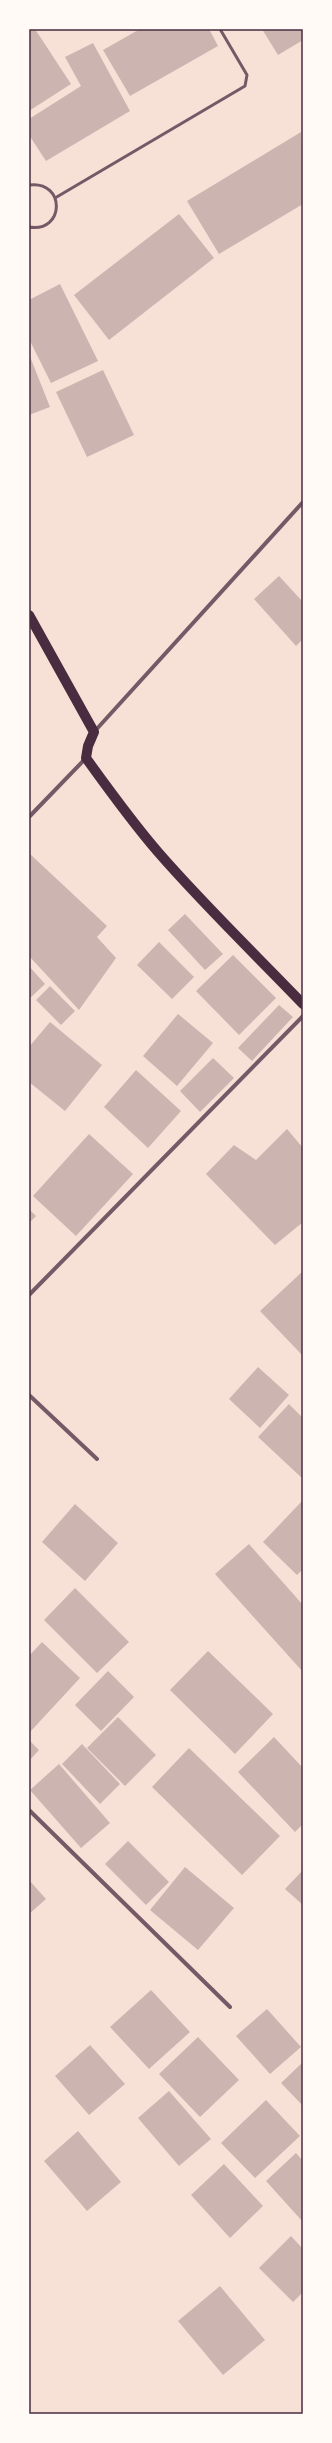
<svg xmlns="http://www.w3.org/2000/svg" width="332" height="2443" font-family="'Golos Text',sans-serif">
  <style>
    .building { fill: #ccb4b1 }
    .lines { fill: none; stroke-linecap: round; stroke-linejoin: round }
    .service { stroke: #755966; stroke-width: 3 }
    .minor { stroke: #755966; stroke-width: 4 }
    .primary { stroke: #4a2c40; stroke-width: 10 }
    .neatline { fill: none; stroke: #4a2c40; stroke-width: 1.5 }
  </style>
  <rect width="100%" height="100%" fill="#f7e1d7"/>
  <path class="building" d="M29 29H35L71 84 29 111Z
    M140 29H209L218 46 130 96 103 50Z
    M262 29H303V40L278 55Z
    M93 43 130 111 46 161 29 135V119L81 86 65 57Z
    M301 132 303 204 219 254 187 201Z
    M179 214 214 258 109 340 74 295Z
    M60 284 98 361 51 383 29 339V300Z
    M29 354 50 407 29 415Z
    M103 370 134 435 87 457 56 392Z
    M279 576 303 602V639L296 646 254 599Z
    M30 854 107 926 97 937 116 958 79 1010 29 956Z
    M185 914 223 954 205 970 168 930Z
    M159 942 194 977 172 999 137 965Z
    M233 955 276 998 239 1035 196 991Z
    M29 966 45 984 29 999Z
    M50 986 75 1011 61 1025 36 1000Z
    M279 1005 293 1017 252 1061 238 1048Z
    M178 1014 213 1043 177 1086 143 1056Z
    M50 1022 102 1065 65 1111 29 1082V1047Z
    M213 1058 234 1078 200 1112 180 1091Z
    M136 1070 181 1111 148 1148 104 1107Z
    M287 1129 303 1148V1222L275 1245 206 1174 234 1145 256 1160Z
    M89 1134 133 1174 76 1236 33 1196Z
    M29 1209 36 1216 29 1223Z
    M303 1271V1356L260 1311Z
    M258 1367 289 1395 260 1428 229 1399Z
    M289 1404 303 1418V1479L258 1437Z
    M303 1500V1569L297 1575 263 1542Z
    M75 1504 118 1543 85 1581 42 1542Z
    M249 1544 303 1605V1672L215 1574Z
    M75 1588 129 1642 97 1673 44 1620Z
    M42 1642 80 1678 30 1732 29 1656Z
    M208 1651 273 1714 235 1754 170 1690Z
    M108 1671 134 1697 101 1731 75 1705Z
    M118 1717 156 1755 125 1786 87 1748Z
    M274 1737 303 1768V1824L295 1832 238 1772Z
    M29 1740 39 1750 29 1761Z
    M82 1744 120 1784 100 1804 62 1764Z
    M189 1748 280 1836 242 1875 152 1787Z
    M59 1764 110 1823 81 1848 30 1790Z
    M128 1841 169 1882 146 1905 105 1864Z
    M185 1867 234 1908 198 1950 150 1910Z
    M303 1870V1905L285 1889Z
    M29 1880 46 1899 29 1914Z
    M151 1990 190 2032 149 2069 110 2027Z
    M267 2009 301 2047 270 2074 236 2036Z
    M198 2037 239 2080 200 2117 159 2074Z
    M90 2045 125 2084 89 2115 55 2076Z
    M303 2062V2106L281 2083Z
    M169 2091 211 2139 179 2166 138 2118Z
    M266 2100 300 2136 255 2178 221 2143Z
    M78 2131 121 2182 87 2211 44 2161Z
    M296 2153 303 2161V2222L266 2181Z
    M224 2164 263 2206 230 2238 191 2195Z
    M291 2236 303 2249V2292L293 2302 259 2268Z
    M220 2286 265 2340 223 2375 178 2321Z"/>
  <g class="lines">
    <path class="service" d="M29 185C66 180 65 233 29 227
      M55 198 245 86 247 75 220 29"/>
    <path class="minor" d="M94 732 303 502
      M29 817 86 758
      M29 1295 303 1016
      M29 1395 97 1459
      M29 1810 230 2007"/>
    <path class="primary" d="M29 615 94 732 88 746 86 758C109 790 132 822 158 852 204 905 255 954 303 1004"/>
  </g>
  <rect width="332" height="2443" fill="none" stroke="#fffaf5" stroke-width="60"/>
  <rect x="30" y="30" width="272" height="2383" class="neatline"/>
</svg>
